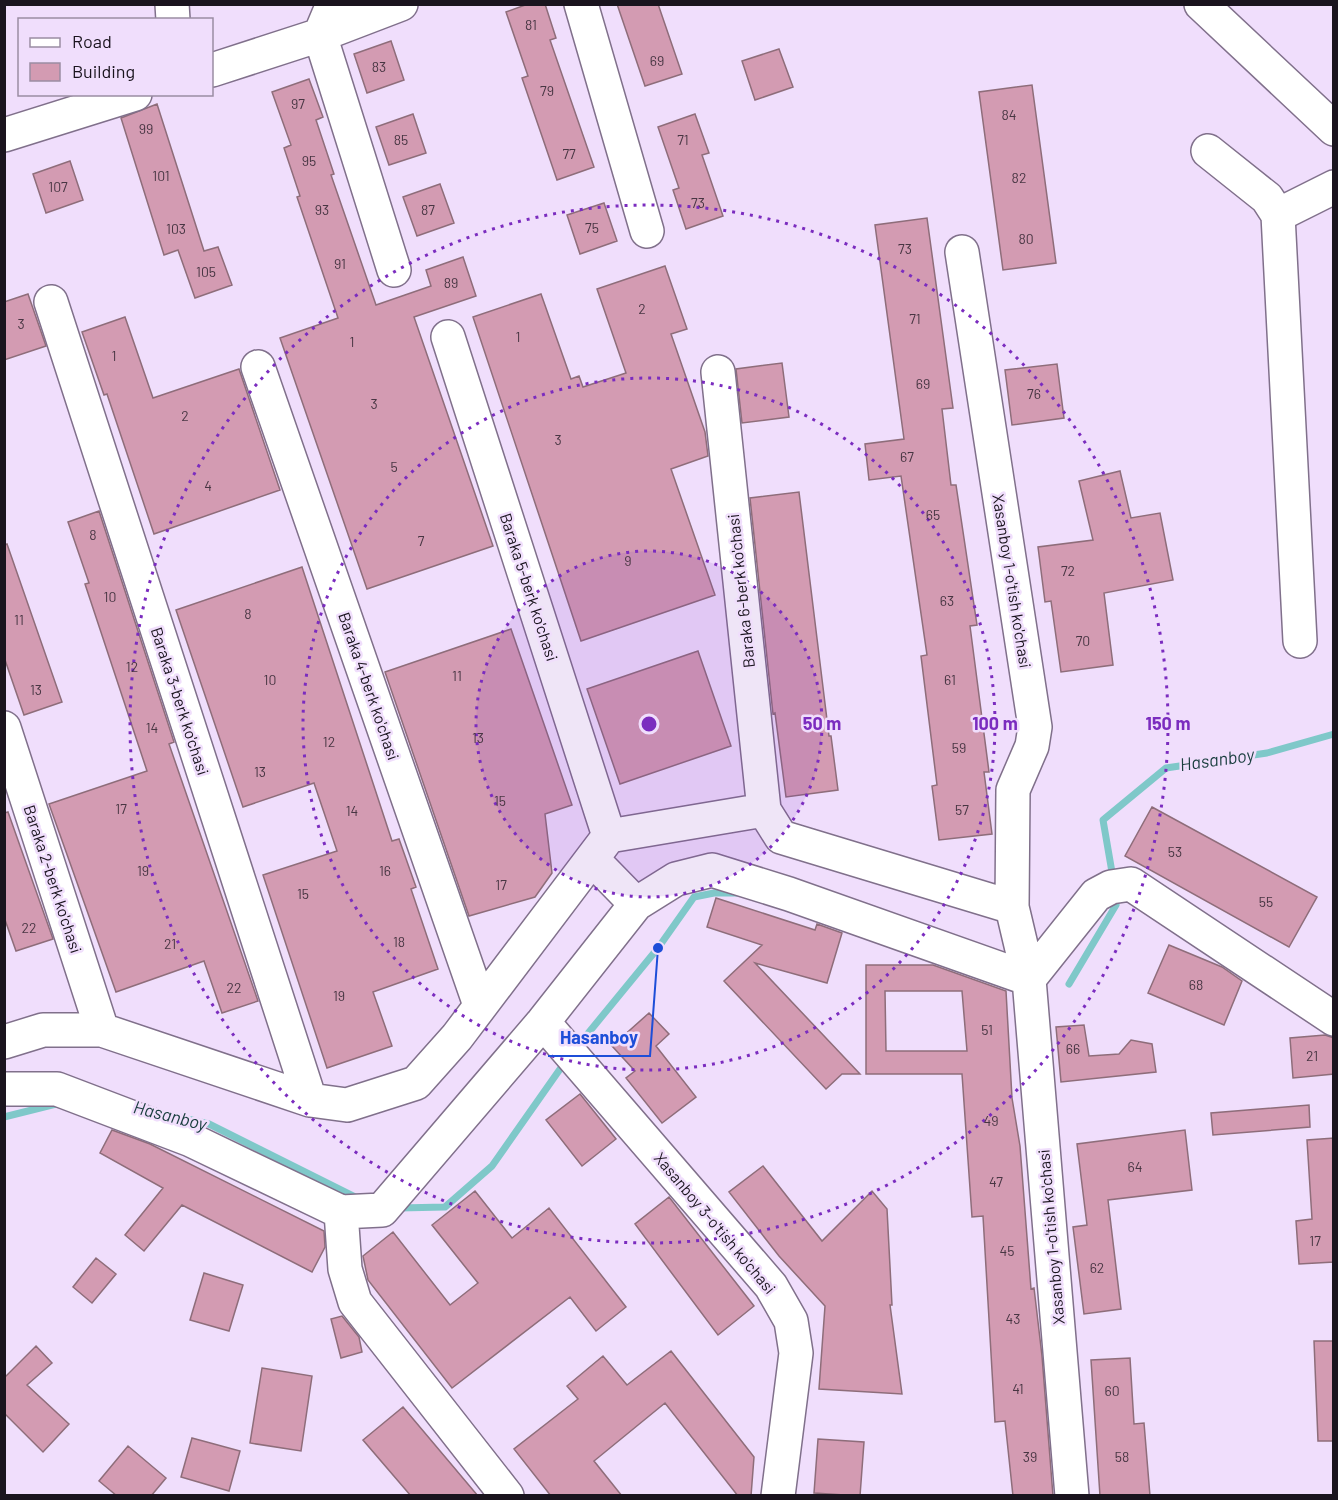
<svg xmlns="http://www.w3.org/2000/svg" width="1338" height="1500" font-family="Barlow,sans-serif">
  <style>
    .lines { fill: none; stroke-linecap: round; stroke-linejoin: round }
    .stream { stroke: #7fc8c9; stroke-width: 7 }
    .building { fill: #d39bb2; stroke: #8e6d7a; stroke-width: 1.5; fill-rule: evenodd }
    .minor-casing { stroke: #80708b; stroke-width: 36 }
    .minor { stroke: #fff; stroke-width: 33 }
    .ring { fill: none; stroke: #7b2cbf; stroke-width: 3; stroke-dasharray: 3 6 }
    .labels { text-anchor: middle; stroke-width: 5; stroke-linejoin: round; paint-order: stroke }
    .number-label { font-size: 14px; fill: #483643 }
    .street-label { font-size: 16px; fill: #1a141e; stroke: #f0defc }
    .water-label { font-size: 18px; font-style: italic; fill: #193d3e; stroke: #f0defc }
    .centre { fill: #7b2cbf; stroke: #f0defc; stroke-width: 3 }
    .ring-label { font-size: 18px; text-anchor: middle; font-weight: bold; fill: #7b2cbf; stroke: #f0defc; stroke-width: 5; stroke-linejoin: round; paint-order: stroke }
    .leader { fill: none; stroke: #1d4ed8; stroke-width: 2 }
    .callout-dot { fill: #1d4ed8; stroke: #f0defc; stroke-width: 2 }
    .callout-label { font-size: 18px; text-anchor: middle; font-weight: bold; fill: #1d4ed8; stroke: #f0defc; stroke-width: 5; stroke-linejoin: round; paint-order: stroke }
  </style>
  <rect width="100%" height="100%" fill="#f0defc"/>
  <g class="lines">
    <path class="stream" d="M1113 878 1103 820 1166 768 1267 753 1334 734
      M1069 984 1116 905
      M576 1048 658 948 694 897 714 893H737
      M170 1115 209 1124 357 1198
      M4 1117 60 1103
      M399 1208 445 1207 492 1166 565 1062"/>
  </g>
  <path class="building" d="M528 4H545L556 38 550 40 594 167 557 180 522 78 528 76 506 12Z
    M617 4H658L682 74 645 86Z
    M391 41 404 80 367 93 354 54Z
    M779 49 793 87 755 100 742 61Z
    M309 79 323 117 316 120 334 174 331 175 376 305 431 286 426 270 463 257 476 296 414 317 493 546 367 589 280 338 338 318 297 197 300 196 284 148 291 145 272 92Z
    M1032 85 1056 263 1003 270 979 92Z
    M157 104 204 251 218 247 232 285 195 298 178 250 164 255 121 118Z
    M413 114 426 153 389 165 376 127Z
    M695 114 709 153 702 155 723 216 686 229 673 190 679 188 658 127Z
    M70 161 83 200 46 213 33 174Z
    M440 184 454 223 417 236 403 197Z
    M604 203 617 241 580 254 567 215Z
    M927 218 953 408 942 409 951 485H956L977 625 970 626 989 772H984L992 834 939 840 932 786 937 785 921 656 927 655 901 476 869 480 865 444 904 439 875 225Z
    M665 266 687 329 671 334 705 432 708 456 671 469 715 595 581 641 473 317 541 294 571 379 579 376 583 387 626 373 597 289Z
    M28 294 46 346 4 360V302Z
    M125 317 153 398 239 369 280 490 154 534 107 394 104 395 82 332Z
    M782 363 789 417 742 423 736 369Z
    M1057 364 1064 418 1012 425 1005 370Z
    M1120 471 1131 518 1160 513 1173 580 1104 593 1113 665 1061 672 1051 601 1045 602 1038 547 1093 540 1079 481Z
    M799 492 829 736H831L838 790 786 797 775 713 773 714 750 498Z
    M99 511 174 742 169 744 258 1001 222 1013 204 961 116 992 49 804 147 771 85 584 89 583 68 522Z
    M7 544 62 702 24 715 4 657V545Z
    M302 567 392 841 399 839 416 887 411 889 438 969 373 992 392 1046 327 1068 263 875 337 851 314 783 243 807 176 610Z
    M511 629 572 805 545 814 552 873 535 897 469 916 385 672Z
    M698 651 731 746 620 784 587 689Z
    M1152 807 1317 897 1289 947 1125 856Z
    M8 812 53 939 16 951 4 917V813Z
    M716 898 815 930 817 924 842 933 827 983 755 963 860 1074H842L826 1089 724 981 762 945 707 927Z
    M1169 945 1222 967 1242 981 1224 1025 1148 993Z
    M866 965H933L1006 991 1012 1098 1020 1146 1031 1289 1034 1288 1042 1356 1053 1496H1013L1005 1421 995 1422 983 1216 972 1217 962 1074H866ZM885 991H962L967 1051H886Z
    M649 1013 669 1034 656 1046 696 1097 662 1123 626 1078 635 1071 612 1046Z
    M1084 1025 1089 1056 1119 1054 1131 1040 1152 1044 1156 1072 1061 1082 1056 1027Z
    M1325 1035 1334 1038V1074L1293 1078 1290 1038Z
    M580 1094 616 1139 582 1166 546 1120Z
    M1309 1105 1310 1127 1213 1135 1211 1113Z
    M112 1130 150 1144 324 1231 325 1247 312 1272 182 1205 144 1251 125 1235 163 1188 100 1153Z
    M1185 1130 1192 1190 1108 1200 1121 1309 1084 1314 1073 1227 1087 1225 1077 1144Z
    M1334 1138V1262L1299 1264 1296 1221 1312 1219 1307 1140Z
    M763 1166 822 1241 872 1191 887 1209 892 1305H890L902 1394 819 1389 825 1306 779 1256 729 1192Z
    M475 1191 512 1238 549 1208 626 1307 596 1331 570 1297 452 1388 368 1280 363 1256 393 1232 450 1305 478 1283 432 1225Z
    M669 1197 754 1306 718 1335 635 1224Z
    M96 1258 116 1274 92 1303 73 1287Z
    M204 1273 243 1285 229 1331 190 1320Z
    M342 1316 359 1337 362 1352 341 1358 331 1319Z
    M1314 1341H1334V1441H1318Z
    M36 1346 52 1363 27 1385 69 1424 43 1452 4 1413V1378Z
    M671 1351 754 1457 751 1496H738L665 1403 594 1461 622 1496H551L514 1449 578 1399 567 1386 603 1356 627 1385Z
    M1130 1358 1134 1424 1144 1423 1150 1496H1100L1091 1360Z
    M262 1368 312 1376 301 1451 250 1443Z
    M403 1407 478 1496H411L363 1440Z
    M192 1438 240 1451 229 1491 181 1477Z
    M818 1439 864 1442 860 1496 814 1493Z
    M128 1446 166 1478 151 1496H117L99 1481Z"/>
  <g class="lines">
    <defs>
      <path id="minor" d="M172 4 173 20
        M333 4 320 35 394 270
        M581 4 647 231
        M1201 4 1334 129
        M212 70 320 35 401 4
        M4 135 135 94
        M1208 151 1267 198 1278 215 1300 641
        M1278 215 1334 187
        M962 252 1035 727 1032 746 1013 790 1012 907 1029 979 1072 1496
        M51 302 310 1100
        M448 337 609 836
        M258 367 480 1005
        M718 372 764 810
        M4 728 102 1030
        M592 859 636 904
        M1029 979 1096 895 1111 887 1131 884 1334 1019
        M543 1022 771 1286 791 1321 796 1353 778 1496
        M4 1042 43 1030H102L310 1100 347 1105 416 1083 457 1037 609 836 764 810 781 837 1012 907
        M4 1089H57L191 1140 341 1212 382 1210 543 1022 636 904 676 879 712 870 789 894 1029 979
        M341 1212 345 1269 355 1302 507 1496"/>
    </defs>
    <use href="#minor" class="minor-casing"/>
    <use href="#minor" class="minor"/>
  </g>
  <circle cx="649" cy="724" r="173" fill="#7b2cbf" fill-opacity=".12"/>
  <g class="ring">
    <circle cx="649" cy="724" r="173"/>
    <circle cx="649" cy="724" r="346"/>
    <circle cx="649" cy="724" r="519"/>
  </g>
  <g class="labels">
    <g class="number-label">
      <text x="531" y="30">81</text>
      <text x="657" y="66">69</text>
      <text x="379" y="72">83</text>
      <text x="547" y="96">79</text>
      <text x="298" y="109">97</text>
      <text x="1009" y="120">84</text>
      <text x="146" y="134">99</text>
      <text x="401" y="145">85</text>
      <text x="683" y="145">71</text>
      <text x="569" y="159">77</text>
      <text x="309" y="166">95</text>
      <text x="161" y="181">101</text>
      <text x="1019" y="183">82</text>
      <text x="58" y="192">107</text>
      <text x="698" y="208">73</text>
      <text x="322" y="215">93</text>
      <text x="428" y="215">87</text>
      <text x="592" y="233">75</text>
      <text x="176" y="234">103</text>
      <text x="1026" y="244">80</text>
      <text x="905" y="254">73</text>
      <text x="340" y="269">91</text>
      <text x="206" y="277">105</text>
      <text x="451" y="288">89</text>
      <text x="642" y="314">2</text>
      <text x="915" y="324">71</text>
      <text x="21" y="329">3</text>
      <text x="518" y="342">1</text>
      <text x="352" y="347">1</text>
      <text x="114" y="361">1</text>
      <text x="923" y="389">69</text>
      <text x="1034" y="399">76</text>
      <text x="374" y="409">3</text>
      <text x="185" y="421">2</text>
      <text x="558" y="445">3</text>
      <text x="907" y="462">67</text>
      <text x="394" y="472">5</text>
      <text x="208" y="491">4</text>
      <text x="933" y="520">65</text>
      <text x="93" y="540">8</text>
      <text x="421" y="546">7</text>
      <text x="628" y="566">9</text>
      <text x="1068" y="576">72</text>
      <text x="110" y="602">10</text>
      <text x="947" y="606">63</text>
      <text x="248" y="619">8</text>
      <text x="19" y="625">11</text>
      <text x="1083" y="646">70</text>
      <text x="132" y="672">12</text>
      <text x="457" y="681">11</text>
      <text x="270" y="685">10</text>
      <text x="950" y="685">61</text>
      <text x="36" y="695">13</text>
      <text x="152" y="733">14</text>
      <text x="478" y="743">13</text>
      <text x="329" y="747">12</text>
      <text x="959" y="753">59</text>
      <text x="260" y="777">13</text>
      <text x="500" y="806">15</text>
      <text x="121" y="814">17</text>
      <text x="962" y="815">57</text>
      <text x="352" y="816">14</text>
      <text x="1175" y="857">53</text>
      <text x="143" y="876">19</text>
      <text x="385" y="876">16</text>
      <text x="501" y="890">17</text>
      <text x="303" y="899">15</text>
      <text x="1266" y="907">55</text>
      <text x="29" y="933">22</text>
      <text x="399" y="947">18</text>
      <text x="170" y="949">21</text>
      <text x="1196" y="990">68</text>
      <text x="234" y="993">22</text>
      <text x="339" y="1001">19</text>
      <text x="987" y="1035">51</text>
      <text x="1073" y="1054">66</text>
      <text x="1312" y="1061">21</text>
      <text x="991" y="1126">49</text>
      <text x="1135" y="1172">64</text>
      <text x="996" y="1187">47</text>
      <text x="1315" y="1246">17</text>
      <text x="1007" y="1256">45</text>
      <text x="1097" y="1273">62</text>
      <text x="1013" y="1324">43</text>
      <text x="1018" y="1394">41</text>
      <text x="1112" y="1396">60</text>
      <text x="1030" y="1462">39</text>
      <text x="1122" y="1462">58</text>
    </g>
    <g class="street-label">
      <text transform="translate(1012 581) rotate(81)" y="6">Xasanboy 1-o'tish ko'chasi</text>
      <text transform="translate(529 587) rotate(72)" y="6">Baraka 5-berk ko'chasi</text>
      <text transform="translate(741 591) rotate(-96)" y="6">Baraka 6-berk ko'chasi</text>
      <text transform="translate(369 686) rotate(71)" y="6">Baraka 4-berk ko'chasi</text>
      <text transform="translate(180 701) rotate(72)" y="6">Baraka 3-berk ko'chasi</text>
      <text transform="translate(53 879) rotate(72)" y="6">Baraka 2-berk ko'chasi</text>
      <text transform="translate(715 1223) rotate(50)" y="6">Xasanboy 3-o'tish ko'chasi</text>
      <text transform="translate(1051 1237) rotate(-95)" y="6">Xasanboy 1-o'tish ko'chasi</text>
    </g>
    <g class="water-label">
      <text transform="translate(1217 760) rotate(-8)" y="6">Hasanboy</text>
      <text transform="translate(170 1116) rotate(14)" y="6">Hasanboy</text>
    </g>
  </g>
  <circle cx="649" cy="724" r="9" class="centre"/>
  <g class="ring-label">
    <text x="822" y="730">50 m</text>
    <text x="995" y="730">100 m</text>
    <text x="1168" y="730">150 m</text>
  </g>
  <path class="leader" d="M658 948L650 1056H548"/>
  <circle class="callout-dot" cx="658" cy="948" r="6"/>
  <g class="callout-label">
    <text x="599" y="1044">Hasanboy</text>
  </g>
  <rect width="1338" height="1500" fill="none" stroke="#1a141e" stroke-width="12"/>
  <rect x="18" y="18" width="195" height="78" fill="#f0defc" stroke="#9a8da3" stroke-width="1.5"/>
  <rect x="30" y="38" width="30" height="9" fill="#ffffff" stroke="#9a8da3" stroke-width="1.5"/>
  <text x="72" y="48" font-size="18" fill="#1a141e">Road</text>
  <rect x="30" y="63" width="30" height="18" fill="#d39bb2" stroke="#9a8da3" stroke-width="1.5"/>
  <text x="72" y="78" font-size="18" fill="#1a141e">Building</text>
</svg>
